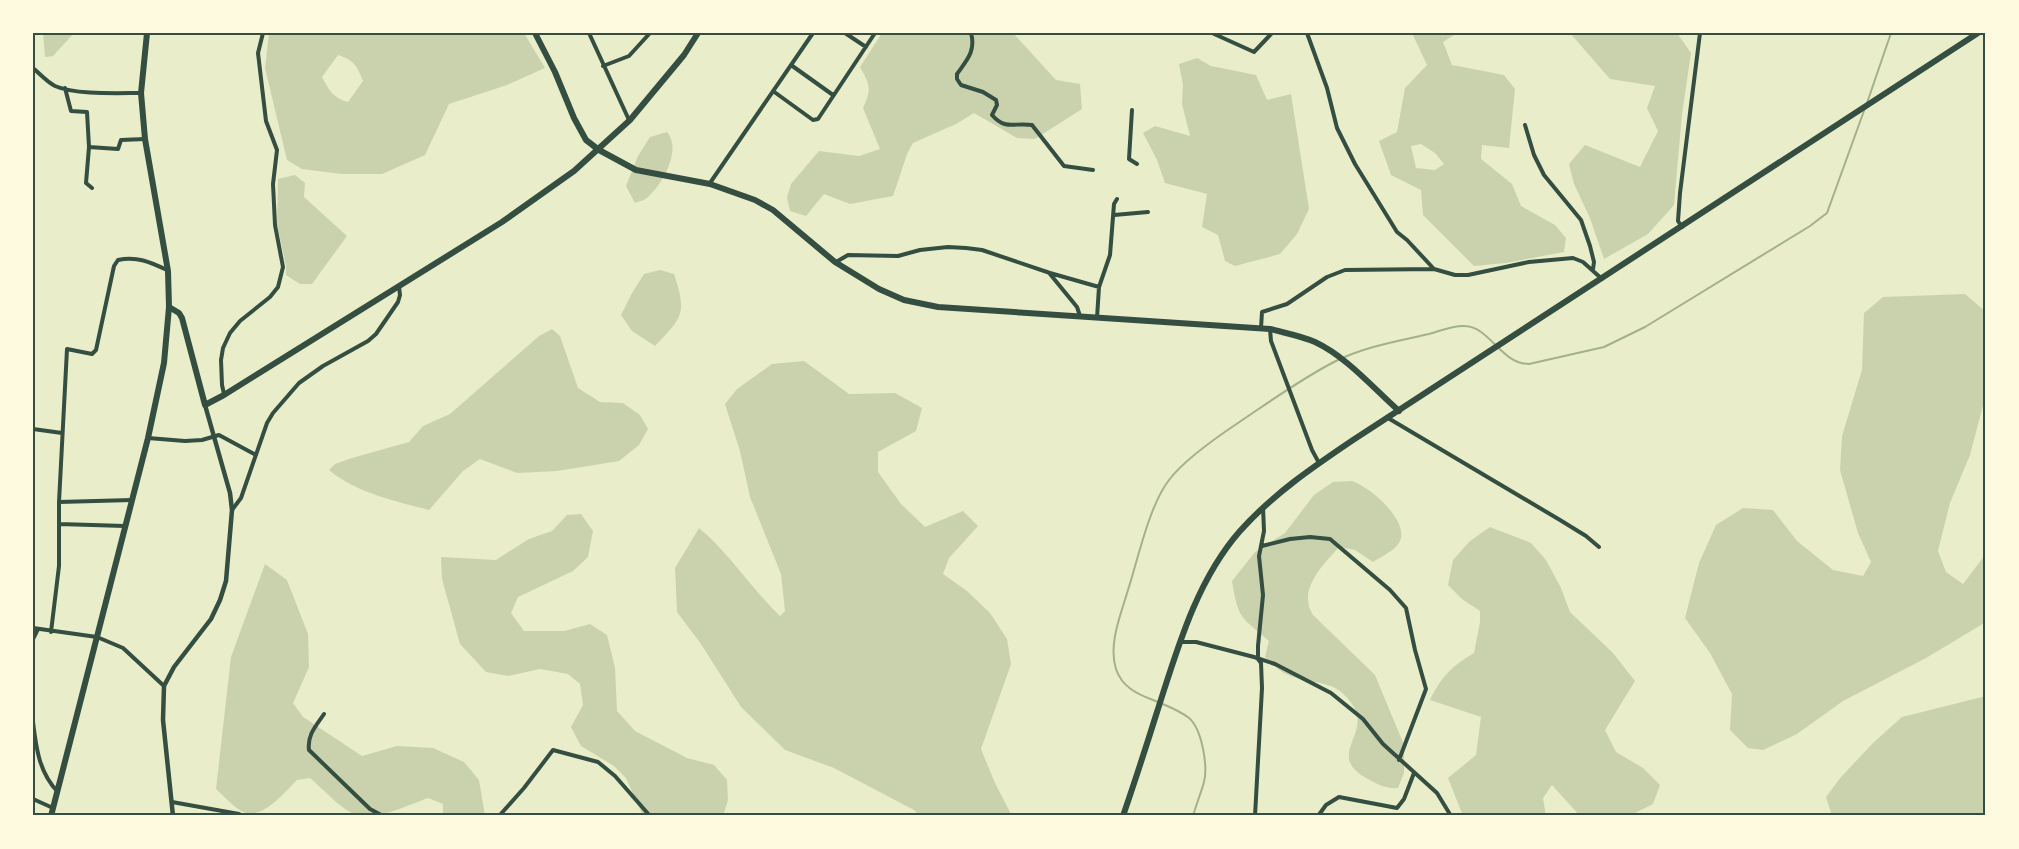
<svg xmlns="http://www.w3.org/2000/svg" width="2019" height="849" font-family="Lora,serif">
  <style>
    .green { fill: #cad2ad; fill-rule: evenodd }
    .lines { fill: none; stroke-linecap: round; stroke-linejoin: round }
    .stream { stroke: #a3b18a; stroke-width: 2 }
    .minor { stroke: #344e41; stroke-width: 4 }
    .tertiary { stroke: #344e41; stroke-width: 4.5 }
    .primary { stroke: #344e41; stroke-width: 6 }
    .trunk { stroke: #344e41; stroke-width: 6 }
    .neatline { fill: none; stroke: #344e41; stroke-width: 2 }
  </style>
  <rect width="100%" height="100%" fill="#e9edc9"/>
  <path class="green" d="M43 33H74L53 56 45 57Z
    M269 33H524L545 68 507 85 449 104 425 155 382 174H341L302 169 287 160 265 68ZM338 55C354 60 357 66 363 81L348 102C333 98 329 90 322 77Z
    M882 33H1013L1056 80 1080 84 1082 109 1035 139 1017 138 974 113 956 124 913 143 907 154 893 196 850 204 824 194 806 216 790 211 787 197 791 184 819 151 859 156 880 149 863 108C872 89 870 85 860 67Z
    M1412 33H1457L1443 42 1452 65 1504 75 1515 89 1509 148 1482 145 1481 159 1512 184 1521 206 1555 225 1566 238 1564 252 1506 263 1474 266 1423 215 1421 190 1391 175 1379 141 1397 132 1405 88 1427 65ZM1421 144 1435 153 1444 164 1435 170 1416 168 1411 146Z
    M1570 33H1677L1691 53 1682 114 1674 205 1648 234 1604 259 1590 218 1574 184 1569 164 1585 145 1640 167 1658 131 1647 108 1655 86 1610 79Z
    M1197 58 1211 66 1256 75 1267 100 1291 94 1309 209 1297 234 1280 254 1235 266 1225 261 1218 235 1202 227 1207 194 1165 183 1157 160 1143 133 1155 126 1190 136 1182 104 1183 85 1179 64Z
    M667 132C682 149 663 184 648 197 644 201 639 201 635 203L626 186 638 156 650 137Z
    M295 175 305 183 304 197 347 236 312 284H300L286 275V266L277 224 278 179Z
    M660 270 674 274C687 313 683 317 655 346L632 331 621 315 632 293 644 274Z
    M1965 294 1986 312V394L1970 455 1950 503 1938 551 1946 572 1963 584 1982 559 1986 550V622L1926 658 1843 701 1797 734 1763 750 1748 748 1730 730 1732 694 1710 653 1685 618 1699 563 1716 525 1743 508 1773 510 1797 541 1833 570 1863 576 1871 562 1858 533 1840 470 1842 436 1862 370 1864 313 1883 297Z
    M552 329 560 336 578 388 600 402 623 403 640 415 648 429 639 445 619 461 557 471 517 473 480 459 463 471 429 510C395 501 357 493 329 470L335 464 352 458 409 442 423 426 450 414 539 336Z
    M804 361 849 394 895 393 922 408 916 431 878 452V472L901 504 925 527 963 511 978 526 949 558 943 574 967 591 990 613 1007 639 1011 664 981 749 995 783 1012 816H920L914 810 834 768 785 750 741 707 701 644 677 612 675 568 699 528C730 554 751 588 780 616L785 611 781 574 750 497 740 451 725 404 737 389 772 364Z
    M1352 481C1370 487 1405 517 1401 538 1398 550 1382 556 1373 562L1355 550 1339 547C1323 565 1297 590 1313 615L1375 675 1404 745V773L1398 788C1386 789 1377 784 1368 779 1325 756 1370 736 1354 707 1335 676 1314 687 1286 674 1279 671 1271 662 1265 657L1269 641C1241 617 1238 619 1232 581L1255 552 1285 533 1314 495 1333 482Z
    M581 514 593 531 588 557 573 571 518 597 511 613 524 631H564L590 624 607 635 615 668 617 711 635 731 687 758 714 765 727 780 728 800 723 816H643L626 778 614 766 581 746 571 727 583 705 580 684 568 674 540 669 508 676 486 672 460 644 442 579 441 557 496 560 529 539 552 531 567 515Z
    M1490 527 1531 543 1546 560 1561 588 1570 612 1613 653 1635 681 1605 730 1616 752 1643 768 1660 785 1653 804 1629 816H1580L1552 785 1543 798 1546 816H1463L1448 778 1476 755 1481 717 1430 700C1441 677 1452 666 1474 653L1480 622V611L1462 599 1448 585 1453 560 1470 541Z
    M265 564 287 580 308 634 309 667 293 703 303 717 362 756 397 746 433 748 464 762 479 780 485 816H443V804L428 798C408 805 371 824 350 812 338 806 322 788 310 778L297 780C286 791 264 818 246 813 236 810 224 796 216 789L231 657Z
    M1986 696V816H1832L1826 797 1841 777 1873 743 1902 717Z"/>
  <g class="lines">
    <path class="stream" d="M1867 103 1891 33
      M1193 816C1196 805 1201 793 1204 782 1208 766 1202 729 1189 718 1179 710 1165 705 1153 700 1137 694 1122 687 1116 669 1108 644 1121 614 1128 590 1138 559 1149 506 1169 480 1184 460 1217 437 1238 423 1269 402 1301 379 1334 362 1363 347 1398 341 1429 334 1440 331 1454 325 1465 326 1490 327 1501 364 1529 364L1604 347 1645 327 1810 226 1827 213 1865 108"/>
    <path class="minor" d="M589 33 629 120
      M845 33 866 47
      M971 33C976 51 967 60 957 74V79L961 85 983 92 996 100 997 105 992 115C1006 131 1014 122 1032 125L1064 166 1093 170
      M1212 33 1254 52 1272 33
      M1307 33 1327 88 1337 128 1355 164 1397 232 1407 240 1434 269
      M791 65 833 95
      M603 66 629 56 650 33
      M33 68C40 74 47 82 55 86 75 95 118 93 141 93
      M65 88 71 111 87 112 89 147 86 183 92 188
      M773 91 813 120 818 119 875 33
      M1132 110 1129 159 1137 164
      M1525 125 1534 155 1544 175 1581 220 1590 246 1594 262 1593 269
      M89 147 118 149 121 140 145 139
      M710 183 813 33
      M1114 215 1148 212
      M1682 227 1678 221 1680 193 1700 33
      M836 262 848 255 898 256 920 250 948 247 966 248 982 250 1050 273 1099 287
      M1050 274 1077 307 1080 316
      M1097 318 1099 287 1110 255 1114 204 1117 199
      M1261 328 1262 312 1287 304 1327 277 1345 270 1434 269 1455 275H1468L1529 262 1573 258 1583 262 1602 279
      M1270 329 1271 341 1312 450 1319 463
      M224 394 222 385 221 360 223 348 230 333 240 321 270 297 278 287 283 267 275 225 273 184 277 150 266 121 258 53 263 33
      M1388 418 1560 520 1586 536 1599 547
      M33 429 62 433
      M148 438 185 441 202 440 219 435 256 455
      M59 502 132 500
      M232 510 241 498 267 423 273 413 299 383 323 366 368 341 376 334 398 302 400 295 399 287
      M59 524 125 526
      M1262 546 1290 539 1310 537 1330 539 1390 590 1406 608 1415 650 1426 689 1399 760
      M33 628 97 637 123 648 164 686
      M51 632 59 566V502L67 349 92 354 96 350 114 266 118 260C137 256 150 262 167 270
      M33 639 38 629
      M1181 642H1196L1254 657 1275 664 1331 693 1363 719 1383 744 1437 793 1451 816
      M324 714C316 726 307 735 309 750L370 809 383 816
      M33 722C36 747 39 773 58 792
      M33 799 53 808
      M172 802 239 814 243 816
      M499 816 524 788 553 750 598 762 615 776 650 816
      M1255 816 1262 688 1261 663 1258 659V646L1263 595 1259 556 1264 531 1263 507
      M1318 816 1326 805 1339 797 1397 808 1404 799 1414 773"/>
    <path class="tertiary" d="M173 816 163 720 164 686 174 667 211 619 220 600 226 581 232 510 230 493 205 405"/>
    <path class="primary" d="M535 33 555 72 574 118 586 140 599 150 636 170 710 184 755 200 773 210 835 262 879 289 904 300 938 307 1270 329C1285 333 1301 336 1315 342 1347 357 1373 388 1399 411
      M169 307 179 313 182 318 205 405 224 395 502 222 574 171 630 120 684 55 698 33"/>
    <path class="trunk" d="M51 816 148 438 164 363 169 307 168 271 145 139 141 93 147 33
      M1123 816C1135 781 1146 747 1157 712 1177 650 1196 581 1240 531 1273 494 1313 467 1353 440L1978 33"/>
  </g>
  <rect width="2019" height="849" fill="none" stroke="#fefae0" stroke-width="69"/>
  <rect x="34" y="34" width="1950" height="780" class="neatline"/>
</svg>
